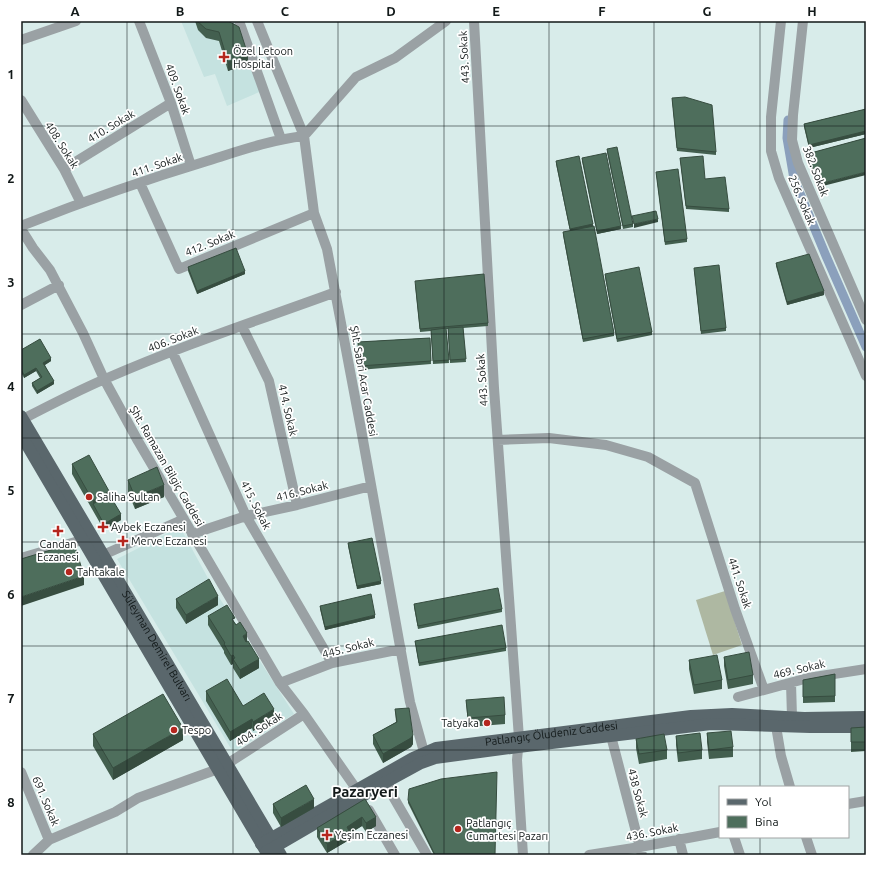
<svg xmlns="http://www.w3.org/2000/svg" width="887" height="876" font-family="Ubuntu,sans-serif">
  <style>
    .built { fill: #c5e2e0 }
    .pitch { fill: #aeb8a2 }
    .lines { fill: none; stroke-linecap: round; stroke-linejoin: round }
    .canal { stroke: #8ba0bc; stroke-width: 9 }
    .minor { stroke: #9aa1a4; stroke-width: 10 }
    .major { stroke: #5a676c; stroke-width: 12 }
    .wall { fill: #435f4f }
    .shaded-wall { fill: #374d40 }
    .building { fill: #4e6e5c; stroke: #374d40 }
    .grid { fill: none; stroke: #121919; stroke-width: 1; stroke-opacity: 0.55 }
    .poi-dot { fill: #b5261e; stroke: #fff; stroke-width: 1.5 }
    .labels { text-anchor: middle; stroke-width: 3.5; stroke-linejoin: round; paint-order: stroke }
    .poi-label { font-size: 11px; fill: #121919; stroke: #fff; text-anchor: start }
    .street-label { font-size: 11px; fill: #121919; stroke: #fff }
    .district-label { font-size: 15px; font-weight: bold; fill: #121919; stroke: #fff }
    .neatline { fill: none; stroke: #121919; stroke-width: 1.5 }
    .grid-label { font-size: 13px; text-anchor: middle; font-weight: bold; fill: #121919 }
  </style>
  <rect width="100%" height="100%" fill="#d8ecea"/>
  <path class="built" d="M181 21H239L264 90 227 106 215 74 204 77Z
    M180 527 215 591 294 714 233 752 117 559Z"/>
  <path class="pitch" d="M725 591 742 645 713 655 696 600Z"/>
  <g class="lines">
    <path class="canal" d="M788 120 787 138 794 179 826 256 866 347"/>
    <path class="minor" d="M139 21 171 103 191 166
      M239 21 281 139
      M257 21 304 136 314 213 327 249 361 429 410 702 424 752
      M474 21 494 388 519 738 517 760 523 855
      M781 21 771 117V151L779 178 866 376
      M803 21 793 115 792 140 798 163 866 320
      M21 40 76 21
      M21 100 64 169 81 203
      M64 169 171 103
      M140 183 179 269 314 213
      M21 226C82 202 144 180 207 161 239 151 270 140 304 136L356 77 395 58 446 21
      M21 229 33 248 50 270 83 333 104 379 138 441 280 683 304 714 357 790
      M21 305 59 285
      M242 326 269 381 297 505
      M172 351 246 516 332 663
      M23 419C50 405 77 391 105 379 180 346 259 320 336 292
      M498 440 549 438 606 445 648 457 695 483 735 609 764 690
      M192 534 246 516 297 505 371 486
      M103 555 184 519
      M21 558 82 540 88 537
      M280 683 332 663 401 649
      M791 683 792 717
      M738 697 808 678 866 669
      M776 726 781 756 790 787
      M611 736 642 855
      M227 764 304 714
      M21 772 49 840
      M388 781 391 793 427 855
      M848 804 866 801
      M369 810 395 855
      M734 837 740 855
      M806 837 812 855
      M679 839 683 855
      M33 855 49 840 115 812 138 798 218 769
      M589 855 640 847 720 832"/>
    <g class="major">
      <path id="s1" d="M21 416 281 855"/>
      <path d="M21 435 265 850"/>
      <path id="s2" d="M261 844 413 758 436 748 691 716 732 714 804 718 866 717"/>
      <path d="M266 852 388 781 421 763 435 758 518 747 711 724 810 727H866"/>
    </g>
  </g>
  <path class="wall" d="M195 21H228L248 64 228 71 219 41 206 38 198 30Z
    M672 98 716 152V155L677 151Z
    M866 109V134L809 148 804 127V124Z
    M866 138 819 187 807 157V154Z
    M607 149 633 224V227L623 229 607 152Z
    M582 158 621 229 597 234 582 161Z
    M680 158 705 179 729 209V212L686 209Z
    M556 161 593 226 614 333V336L583 342 563 235V232L570 231 556 164Z
    M656 172 687 239V242L665 245Z
    M776 263 824 295 787 305 776 266Z
    M188 267 245 274 197 294 188 271Z
    M694 268 726 328V331L701 334Z
    M605 274 652 332V335L617 342 605 277Z
    M415 284 488 323V326L463 328 466 362 450 363 448 329H446L449 363 433 364 431 331 420 332Z
    M430 338 431 364 359 370 358 342Z
    M21 350 51 361 45 365 54 384 37 394 32 386V383L40 378 36 371 24 378 21 372Z
    M72 464 109 494 121 520 104 530 72 474Z
    M128 480 164 497 135 509 128 492Z
    M348 543 381 584 357 589 348 546Z
    M176 599 218 605 186 624 176 608Z
    M414 604 502 609V612L418 629 414 607Z
    M320 606 375 618 325 630 320 609Z
    M208 616 235 623 247 642 259 668 240 679 233 668V664L231 665 224 653V651L208 625Z
    M415 641 506 648V651L419 666Z
    M724 657 753 675V684L728 689 724 666Z
    M689 660 722 680V689L694 694 689 669Z
    M835 674V702L803 703V680Z
    M206 691 243 706 274 719 253 731 252 728 230 741 206 701Z
    M466 700 505 715V724L468 727Z
    M395 709 413 744 411 747 383 763 373 744V735L396 722Z
    M866 727V751L851 752V728Z
    M707 733 733 747V757L709 759 707 742Z
    M93 734 183 740 113 780 93 746Z
    M676 736 702 750V759L678 762 676 745Z
    M636 739 667 750V759L639 764 636 748Z
    M365 799 376 826 366 832 362 826 349 834V840L327 853 317 837V828Z
    M408 800 495 855H434L408 803Z
    M273 804 314 808 281 827 273 813Z"/>
  <path class="shaded-wall" d="M248 55V64L228 71V62Z
    M866 131V134L809 148V145Z
    M866 172V175L819 187V184Z
    M658 219V222L634 228V224Z
    M593 224V227L570 232V229Z
    M621 226V229L597 234V231Z
    M245 271V274L197 294V291Z
    M824 291V295L787 305V302Z
    M51 358V361L43 366V363Z
    M36 368V371L24 378V375Z
    M54 381V384L37 394V391Z
    M164 485V497L135 509V497Z
    M109 491V500L93 504V501Z
    M121 514V520L104 530V524Z
    M84 576V585L21 606V597Z
    M381 581V584L357 589V586Z
    M218 596V605L186 624V615Z
    M375 615V618L325 630V627Z
    M247 633V642L243 645V636Z
    M233 655V664L231 665V656Z
    M259 659V668L240 679V670Z
    M274 709V719L253 731V722Z
    M252 719V728L230 741V732Z
    M183 728V740L113 780V768Z
    M413 735V744L411 747 383 763V754Z
    M314 799V808L281 827V818Z
    M362 817V826L349 834V840L327 853V844L347 827Z
    M376 817V826L366 832V823Z"/>
  <path class="building" d="M197 21H228L239 27 248 55 228 62 219 32 206 29Z
    M685 97 712 105 716 152 677 148 672 98Z
    M866 109V131L809 145 804 124Z
    M866 138V172L819 184 807 154Z
    M617 147 633 224 623 226 607 149Z
    M606 153 621 226 597 231 582 158Z
    M579 156 593 224 570 229 556 161Z
    M703 156 705 179 725 177 729 209 686 206 680 158Z
    M678 169 687 239 665 242 656 172Z
    M656 211 658 219 634 224 632 216Z
    M594 226 614 333 583 339 563 232Z
    M236 248 245 271 197 291 188 267Z
    M809 254 824 291 787 302 776 263Z
    M719 265 726 328 701 331 694 268Z
    M639 267 652 332 617 339 605 274Z
    M484 274 488 323 420 329 415 281Z
    M463 327 466 359 450 360 448 328Z
    M446 328 449 360 433 361 431 330Z
    M430 338 431 361 359 366 358 342Z
    M40 339 51 358 43 363 54 381 37 391 32 383 42 377 36 368 24 375 21 369V350Z
    M89 455 109 491 93 501 72 464Z
    M157 467 164 485 135 497 128 480Z
    M109 494 121 514 104 524 93 504Z
    M372 538 381 581 357 586 348 543Z
    M74 543 84 576 21 597V559Z
    M209 579 218 596 186 615 176 599Z
    M498 588 502 609 418 626 414 604Z
    M371 594 375 615 325 627 320 606Z
    M227 605 235 618 232 619 236 625 240 622 247 633 243 636 246 642 248 641 259 659 240 670 233 659 235 658 233 655 231 656 224 644 225 643 208 616Z
    M502 625 506 648 419 663 415 641Z
    M749 652 753 675 728 680 724 657Z
    M717 655 722 680 694 685 689 660Z
    M835 674V696L803 697V680Z
    M227 679 243 706 264 693 274 709 253 722 252 719 230 732 206 691Z
    M163 694 183 728 113 768 93 734Z
    M504 697 505 715 468 718 466 700Z
    M409 708 413 735 411 738 383 754 373 735 397 722 395 709Z
    M866 727V742H851V728Z
    M731 731 733 747 709 750 707 733Z
    M700 733 702 750 678 753 676 736Z
    M664 734 667 750 639 754 636 739Z
    M497 772 495 855H435L408 800 409 789 441 779Z
    M306 785 314 799 281 818 273 804Z
    M365 799 376 817 366 823 362 817 347 827 349 831 327 844 317 828Z"/>
  <path class="grid" d="M127 21V855M233 21V855M338 21V855M444 21V855M549 21V855M654 21V855M760 21V787M21 126H866M21 230H866M21 334H866M21 438H866M21 542H866M21 646H866M21 750H866M760 837V855"/>
  <g class="poi-dot">
    <path d="M222 51h4v4h4v4h-4v4h-4v-4h-4v-4h4z"/>
    <circle cx="89" cy="497" r="4"/>
    <path d="M101 521h4v4h4v4h-4v4h-4v-4h-4v-4h4z"/>
    <path d="M56 525h4v4h4v4h-4v4h-4v-4h-4v-4h4z"/>
    <path d="M121 535h4v4h4v4h-4v4h-4v-4h-4v-4h4z"/>
    <circle cx="69" cy="572" r="4"/>
    <circle cx="487" cy="723" r="4"/>
    <circle cx="174" cy="730" r="4"/>
    <circle cx="458" cy="829" r="4"/>
    <path d="M325 829h4v4h4v4h-4v4h-4v-4h-4v-4h4z"/>
  </g>
  <g class="labels">
    <g class="poi-label">
      <text x="233" y="55">Özel Letoon<tspan x="233" dy="13">Hospital</tspan></text>
      <text x="97" y="501">Saliha Sultan</text>
      <text x="111" y="531">Aybek Eczanesi</text>
      <text x="131" y="545">Merve Eczanesi</text>
      <text x="58" y="548" text-anchor="middle">Candan<tspan x="58" dy="13">Eczanesi</tspan></text>
      <text x="77" y="576">Tahtakale</text>
      <text x="479" y="727" text-anchor="end">Tatyaka</text>
      <text x="182" y="734">Tespo</text>
      <text x="466" y="827">Patlangıç<tspan x="466" dy="13">Cumartesi Pazarı</tspan></text>
      <text x="335" y="839">Yeşim Eczanesi</text>
    </g>
    <g class="street-label">
      <text transform="translate(464 57) rotate(-93)" y="4">443. Sokak</text>
      <text transform="translate(178 89) rotate(70)" y="4">409. Sokak</text>
      <text transform="translate(111 126) rotate(-31)" y="4">410. Sokak</text>
      <text transform="translate(62 145) rotate(58)" y="4">408. Sokak</text>
      <text transform="translate(157 165) rotate(-19)" y="4">411. Sokak</text>
      <text transform="translate(816 171) rotate(69)" y="4">382. Sokak</text>
      <text transform="translate(802 200) rotate(67)" y="4">256. Sokak</text>
      <text transform="translate(210 243) rotate(-22)" y="4">412. Sokak</text>
      <text transform="translate(173 339) rotate(-21)" y="4">406. Sokak</text>
      <text transform="translate(482 380) rotate(-94)" y="4">443. Sokak</text>
      <text transform="translate(364 381) rotate(80)" y="4">Şht. Sabri Acar Caddesi</text>
      <text transform="translate(288 410) rotate(77)" y="4">414. Sokak</text>
      <text transform="translate(167 466) rotate(60)" y="4">Şht. Ramazan Bilgiç Caddesi</text>
      <text transform="translate(302 491) rotate(-14)" y="4">416. Sokak</text>
      <text transform="translate(256 505) rotate(63)" y="4">415. Sokak</text>
      <text transform="translate(740 583) rotate(72)" y="4">441. Sokak</text>
      <text dy="4" stroke="none"><textPath href="#s1" startOffset="267">Süleyman Demirel Bulvarı</textPath></text>
      <text transform="translate(348 648) rotate(-14)" y="4">445. Sokak</text>
      <text transform="translate(799 669) rotate(-13)" y="4">469. Sokak</text>
      <text transform="translate(259 729) rotate(-33)" y="4">404. Sokak</text>
      <text dy="4" stroke="none"><textPath href="#s2" startOffset="316">Patlangıç Öludeniz Caddesi</textPath></text>
      <text transform="translate(638 793) rotate(75)" y="4">438 Sokak</text>
      <text transform="translate(46 801) rotate(67)" y="4">691. Sokak</text>
      <text transform="translate(652 832) rotate(-11)" y="4">436. Sokak</text>
    </g>
    <g class="district-label">
      <text x="365" y="797">Pazaryeri</text>
    </g>
  </g>
  <rect width="887" height="876" fill="none" stroke="#ffffff" stroke-width="44"/>
  <rect x="719" y="786" width="130" height="52" fill="#ffffff" stroke="#a0a3a3"/>
  <rect x="727" y="799" width="20" height="6" fill="#5a676c" stroke="#a0a3a3"/>
  <text x="755" y="806" font-size="12" fill="#121919">Yol</text>
  <rect x="727" y="816" width="20" height="12" fill="#4e6e5c" stroke="#a0a3a3"/>
  <text x="755" y="826" font-size="12" fill="#121919">Bina</text>
  <rect x="22" y="22" width="843" height="832" class="neatline"/>
  <g class="grid-label">
    <text x="75" y="16">A</text>
    <text x="180" y="16">B</text>
    <text x="285" y="16">C</text>
    <text x="391" y="16">D</text>
    <text x="496" y="16">E</text>
    <text x="602" y="16">F</text>
    <text x="707" y="16">G</text>
    <text x="812" y="16">H</text>
    <text x="11" y="79">1</text>
    <text x="11" y="183">2</text>
    <text x="11" y="287">3</text>
    <text x="11" y="391">4</text>
    <text x="11" y="495">5</text>
    <text x="11" y="599">6</text>
    <text x="11" y="703">7</text>
    <text x="11" y="807">8</text>
  </g>
</svg>
